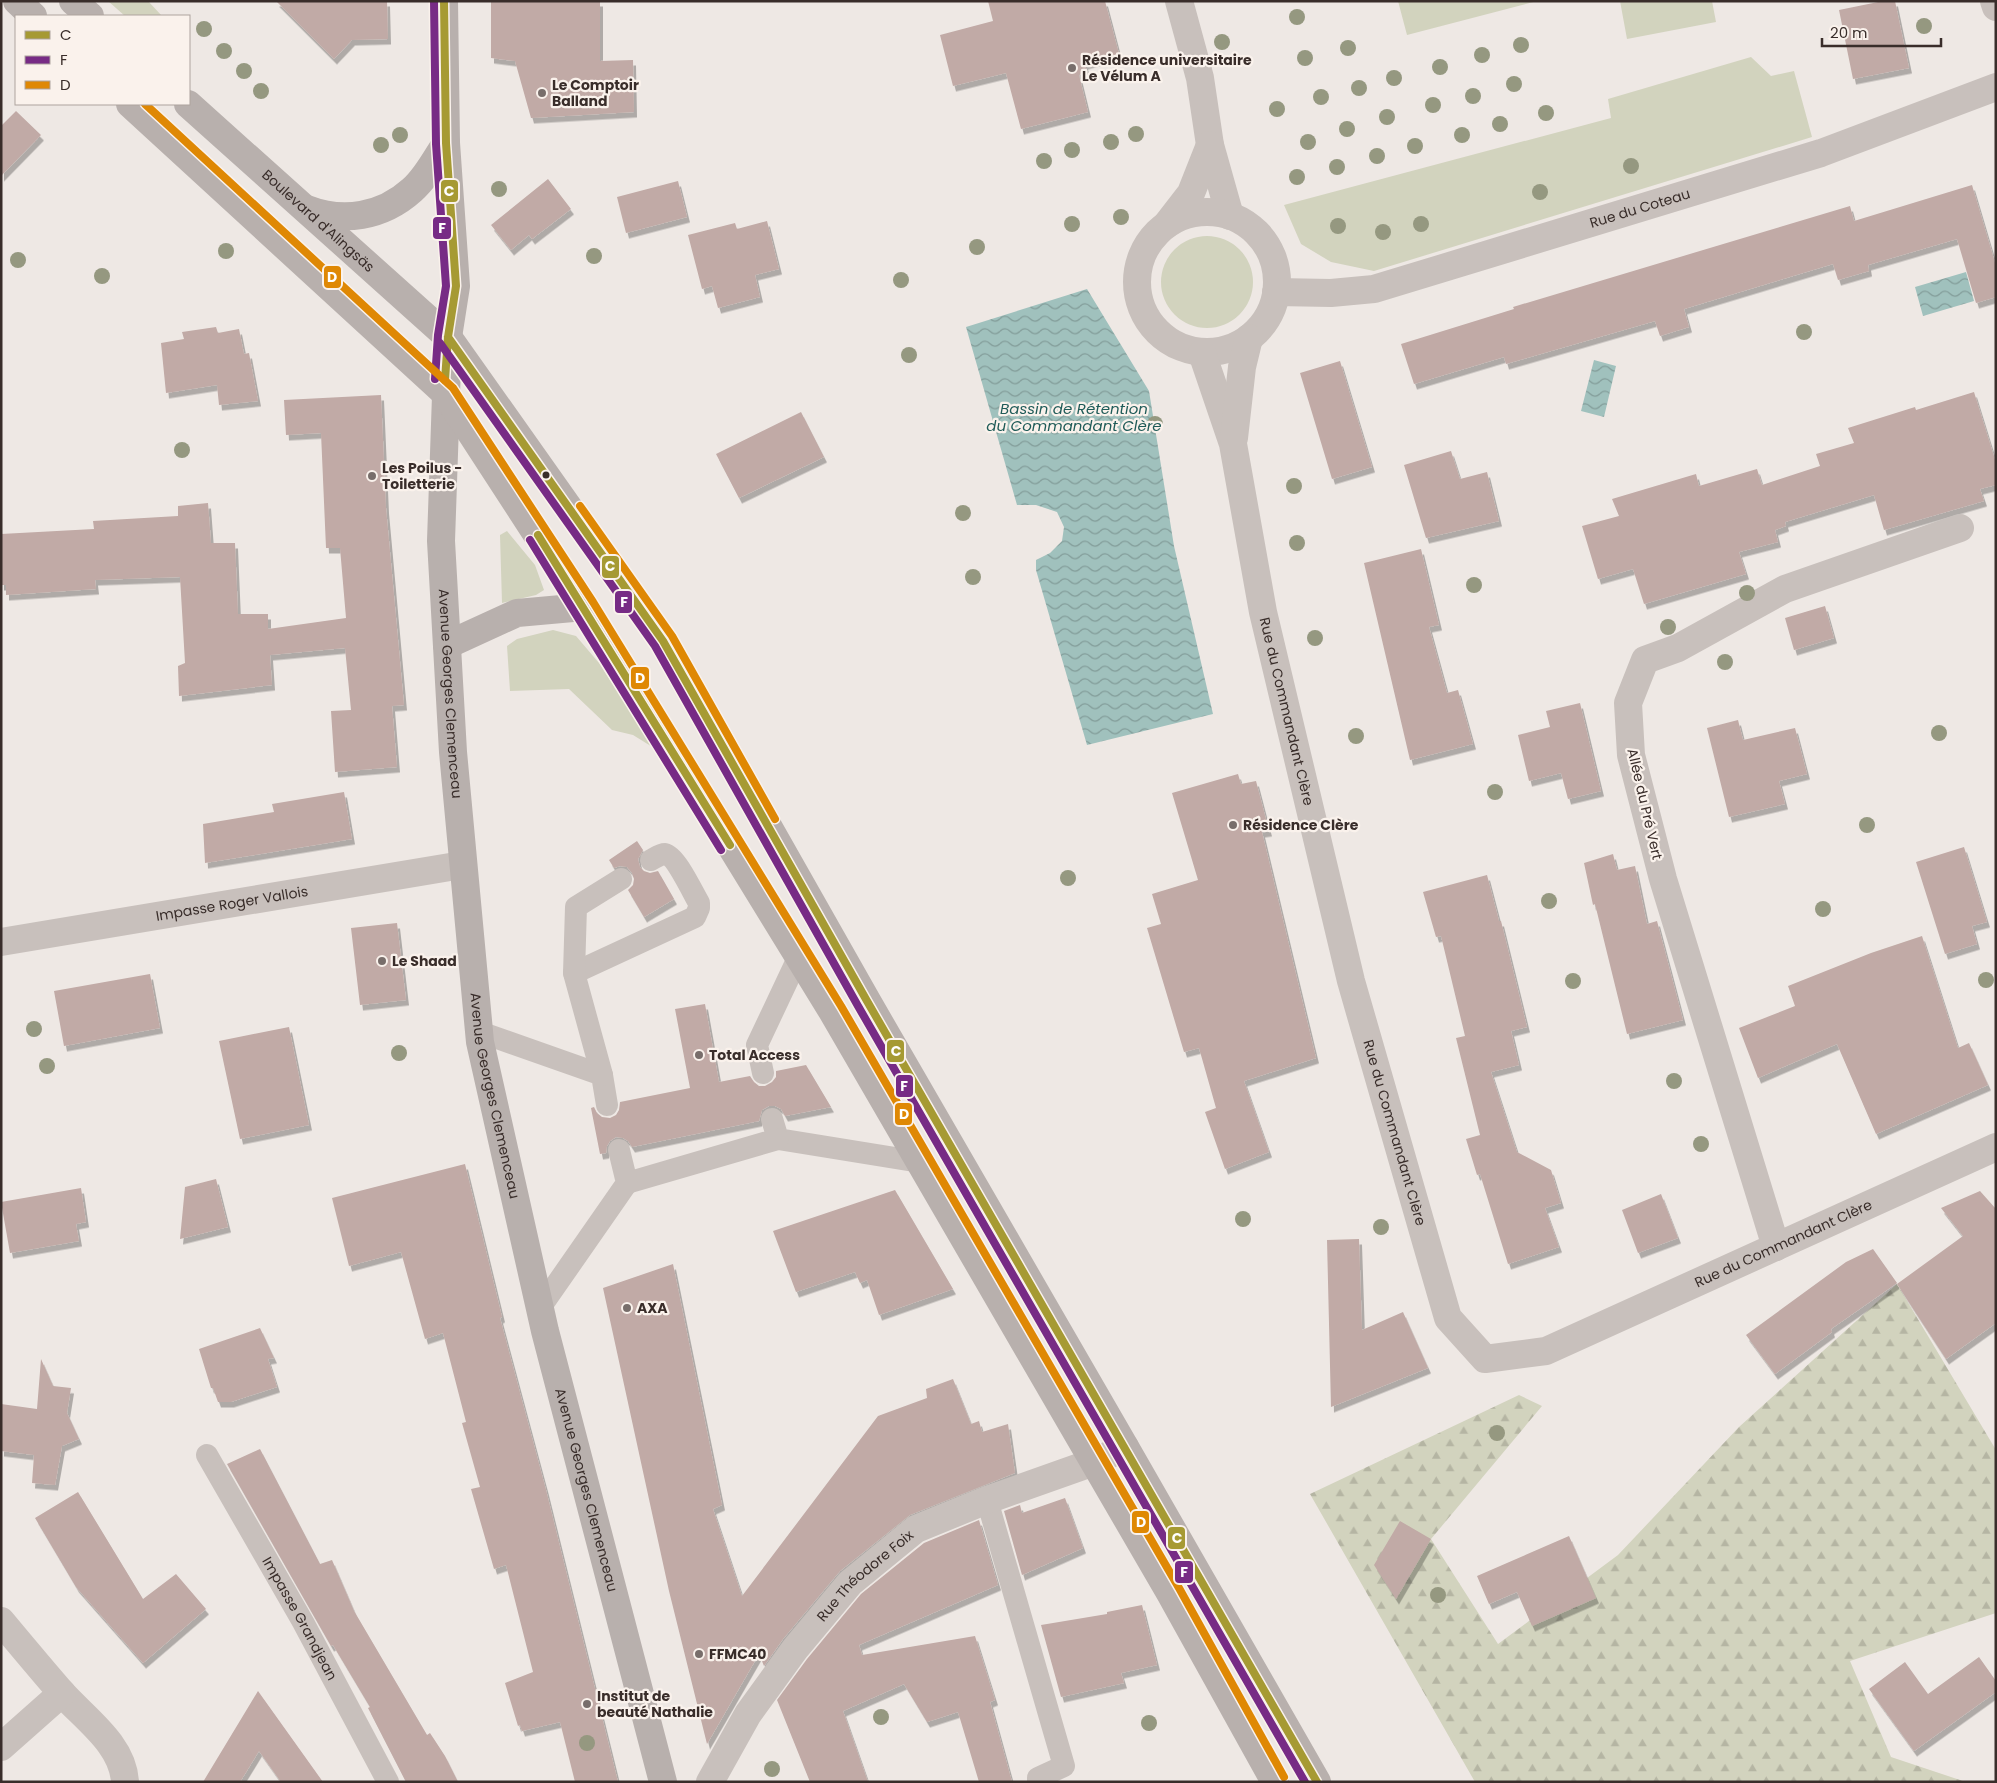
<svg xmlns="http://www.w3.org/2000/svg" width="1997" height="1783" font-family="Poppins,sans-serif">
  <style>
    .green { fill: #d2d3be }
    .forest { fill: url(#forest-firs) }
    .water { fill: url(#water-waves) }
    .building { fill: #c1aaa6; filter: url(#shadow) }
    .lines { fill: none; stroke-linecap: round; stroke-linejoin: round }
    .lane { stroke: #c8c0bc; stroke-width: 22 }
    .street { stroke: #c8c0bc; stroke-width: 28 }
    .secondary { stroke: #b8b0ad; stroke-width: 28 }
    .bus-1-casing { stroke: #faf2ec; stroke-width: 11 }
    .bus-2-casing { stroke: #faf2ec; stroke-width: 11 }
    .bus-3-casing { stroke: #faf2ec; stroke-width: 11 }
    .bus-1 { stroke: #a69a33; stroke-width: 8 }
    .bus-2 { stroke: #772b85; stroke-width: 8 }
    .bus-3 { stroke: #df8804; stroke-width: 8 }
    .tree { fill: #959880 }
    .poi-dot { fill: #786e6b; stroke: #faf2ec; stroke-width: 2 }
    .bus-dot { fill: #392d2a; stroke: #faf2ec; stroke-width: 2 }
    .labels { text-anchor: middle; stroke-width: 4.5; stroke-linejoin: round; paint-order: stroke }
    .poi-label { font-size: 14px; font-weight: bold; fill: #392d2a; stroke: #faf2ec; text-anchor: start }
    .street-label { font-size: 14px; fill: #392d2a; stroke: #faf2ec }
    .water-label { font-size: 15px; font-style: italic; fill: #1f5b58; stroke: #faf2ec }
    .line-badge { stroke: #faf2ec; stroke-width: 2 }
    .badge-label { font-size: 14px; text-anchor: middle; font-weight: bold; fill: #fff }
  </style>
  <defs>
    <pattern id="forest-firs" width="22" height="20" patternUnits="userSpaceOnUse" patternTransform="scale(1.25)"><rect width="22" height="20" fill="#d2d3be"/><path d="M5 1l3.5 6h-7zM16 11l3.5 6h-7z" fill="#b5b5a3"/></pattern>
    <pattern id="water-waves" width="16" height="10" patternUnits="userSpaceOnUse" patternTransform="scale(1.25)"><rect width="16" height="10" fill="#a0c1bd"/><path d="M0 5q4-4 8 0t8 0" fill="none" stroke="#839d9a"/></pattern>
    <filter id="shadow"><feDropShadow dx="3" dy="5.5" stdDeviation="0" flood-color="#0004"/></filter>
  </defs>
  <rect width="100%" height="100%" fill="#eee8e4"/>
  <path class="green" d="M108 1H148L162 16H125Z
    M1398 1H1537L1407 35Z
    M1620 1H1712L1716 22 1627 39Z
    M1751 57 1771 76 1794 71 1812 137 1374 271 1331 262 1301 244 1284 205 1611 118 1608 99Z
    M1161 282a46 46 0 1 1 92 0a46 46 0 1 1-92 0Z
    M507 531 535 565 544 590 536 595 502 603 500 535Z
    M553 630 576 636 599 663 654 748 633 735 612 730 569 689 510 691 507 646 517 639Z"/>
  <path class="forest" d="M1897 1284 1996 1450V1613L1850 1661 1891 1757 1966 1782H1475L1310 1494 1519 1395 1542 1406 1431 1539 1498 1644 1618 1555 1739 1427Z"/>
  <path class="water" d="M1966 272 1974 301 1923 316 1915 287Z
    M1087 289 1149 391 1174 546 1213 714 1087 745 1036 570V560L1050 553 1062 541 1064 527 1057 512 1036 505H1017L966 327Z
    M1594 360 1616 366 1604 417 1581 411Z"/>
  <path class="building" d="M276 1H387L388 39 352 40 334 59Z
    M491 1H600V61L633 60 634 112 531 118 515 61 491 58Z
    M988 1H1105L1119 54 1085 64 1087 72 1079 75 1088 112 1021 129 1006 73 953 86 940 35 993 21Z
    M1883 1H1895L1909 68 1853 79 1839 10Z
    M16 111 41 135 1 176V126Z
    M548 179 571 209 532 239 529 235 511 250 491 225Z
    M678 181 687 217 626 233 617 197Z
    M1972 185 1996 266V297L1976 303 1957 239 1868 265 1869 271 1838 280 1833 264 1684 309 1689 327 1660 336 1655 321 1506 364 1504 357 1414 384 1401 344 1514 309 1513 307 1850 206 1854 221Z
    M767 221 779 269 755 275 760 297 718 308 712 286 702 289 688 235 735 223 737 229Z
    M216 327 218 333 239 329 244 354 249 353 258 401 219 405 217 385 166 393 161 343 184 339 182 332Z
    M1340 361 1372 467 1332 479 1300 373Z
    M1974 392 1996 463V485L1980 489 1984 501 1884 530 1874 495 1785 522 1786 526 1775 530 1778 542 1739 552 1746 574 1644 604 1633 569 1598 579 1582 526 1619 516 1612 499 1696 474 1699 486 1757 469 1762 485 1820 466 1816 454 1854 443 1848 428 1915 407 1916 410Z
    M381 395 386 508 404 705 392 706 397 767 335 772 331 711 351 710 345 648 270 655 272 685 179 696 178 666 185 663 180 577 95 580 96 589 6 595V585H1V534L94 529 93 521 178 516V506L208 503 211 543H235L238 614H268V629L346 618 340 548H326L321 433 286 435 284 400Z
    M801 412 824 457 739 498 716 454Z
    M1451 451 1460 479 1487 472 1499 521 1426 538 1404 465Z
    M1421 549 1439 625 1429 627 1447 693 1458 690 1473 744 1410 760 1364 563Z
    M1825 606 1834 638 1794 650 1785 618Z
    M1580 703 1601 791 1568 799 1561 773 1529 781 1518 735 1550 727 1546 711Z
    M1738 720 1743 740 1795 728 1807 774 1779 781 1785 804 1729 817 1707 728Z
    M1238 774 1241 784 1256 781 1269 831 1262 832 1316 1058 1244 1081 1269 1152 1225 1169 1205 1112 1216 1108 1199 1048 1184 1052 1147 928 1161 924 1152 894 1198 880 1172 793Z
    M344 792 352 839 205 863 203 824 274 812 272 804Z
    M637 841 643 850 638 859 640 867 644 871 650 873 658 871 674 899 644 917 628 890 633 885 634 879 632 873 627 867 620 866 614 868 609 860Z
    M1964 847 1987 922 1972 926 1977 944 1945 954 1916 862Z
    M1613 854 1617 870 1635 866 1647 924 1657 921 1683 1020 1627 1034 1595 904 1593 905 1584 863Z
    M1487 875 1499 921H1501L1527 1027 1511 1031 1519 1065 1491 1072 1517 1152 1551 1170 1561 1203 1545 1208 1559 1247 1508 1264 1480 1174 1477 1175 1466 1139 1480 1135 1456 1038 1465 1036 1441 936 1436 937 1423 892Z
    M397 923 406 1000 360 1005 351 928Z
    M1922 936 1958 1048 1969 1043 1988 1085 1876 1134 1837 1044 1758 1078 1739 1028 1795 1006 1788 986 1871 953Z
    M150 974 160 1028 64 1046 54 991Z
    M705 1004 719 1082 750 1076 754 1082 759 1086H765L772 1082 776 1077V1071L806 1065 831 1107 785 1116 781 1109 775 1106H769L762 1110 759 1121 632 1147 628 1141 623 1138 616 1137 610 1141 607 1146 606 1153 600 1154 591 1108 594 1107 597 1113 602 1117 610 1118 616 1115 619 1110 620 1102 690 1088 675 1009Z
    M289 1027 309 1125 240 1139 219 1041Z
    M465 1164 502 1317 500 1318 546 1490 618 1782H575L560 1722 522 1731 520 1725 518 1726 505 1683 533 1672 506 1565 494 1569 471 1489 480 1487 462 1423 466 1422 443 1333 425 1339 401 1252 349 1266 332 1198Z
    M216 1179 228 1227 180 1239 185 1187Z
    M81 1188 86 1222 76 1224 79 1241 10 1253 1 1202Z
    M895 1190 953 1289 879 1315 867 1280 860 1283 855 1272 796 1292 773 1231Z
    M1980 1191 1996 1209V1323L1946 1359 1897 1284 1963 1236 1941 1208Z
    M1661 1194 1678 1238 1638 1253 1622 1210Z
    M1359 1239 1362 1330 1403 1312 1428 1368 1331 1407 1327 1240Z
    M1873 1249 1897 1283 1831 1329 1832 1332 1775 1374 1746 1335 1846 1262Z
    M673 1264 722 1505 713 1509 742 1596 878 1416 927 1398 926 1389 953 1379 971 1424 979 1421 982 1432 1008 1424 1015 1473 910 1515 840 1571 783 1639 764 1666 759 1654 707 1744 669 1591 603 1288Z
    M260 1328 274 1358 268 1359 277 1387 231 1402H218L213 1388H211L199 1349Z
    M41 1359 53 1386 71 1388 67 1413 79 1439 62 1446 55 1485 32 1483 34 1455 1 1451V1404L37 1409Z
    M260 1449 320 1564 332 1560 354 1611 427 1735 430 1733 445 1756 458 1782H406L368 1708 370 1707 333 1645 331 1646 227 1464Z
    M78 1492 143 1599 176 1574 206 1609 143 1663 76 1587 35 1518Z
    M1065 1498 1083 1548 1022 1575 1004 1511 1020 1505 1022 1513Z
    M979 1520 998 1585 859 1645 862 1655 975 1636 995 1700 990 1702 1012 1782H979L958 1712 927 1722 904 1684 843 1711 868 1782H810L777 1700 807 1659 861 1594 924 1543Z
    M1400 1521 1431 1539 1396 1599 1374 1565Z
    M1569 1536 1596 1598 1532 1626 1517 1592 1489 1604 1477 1576Z
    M1142 1605 1157 1665 1121 1673 1124 1683 1061 1697 1041 1625 1107 1614V1612Z
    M1979 1657 1996 1681V1692L1914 1751 1869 1689 1905 1662 1928 1694Z
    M258 1691 323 1782H281L259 1751 240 1782H203Z"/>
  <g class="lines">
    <g class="lane">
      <path d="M574 973 695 917 699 908V903C693 893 676 856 665 854 660 854 655 858 651 860"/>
      <path d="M480 1032 602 1075 607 1105"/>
      <path d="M763 1073 757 1045 799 956"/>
      <path d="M602 1075 574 973 576 907 621 879"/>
      <path d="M772 1119 778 1139 920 1162"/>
      <path d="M627 1183 778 1139"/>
      <path d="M540 1308 627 1183 619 1150"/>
      <path id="s1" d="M207 1455 303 1622 388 1782"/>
      <path d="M987 1500 1064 1766 1038 1778V1782"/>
    </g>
    <g class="street">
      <path d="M1179 1 1200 78 1210 145 1230 216"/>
      <path d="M1994 1 1996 7"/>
      <circle cx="1207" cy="282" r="70"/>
      <path d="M1167 224 1191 193 1210 145"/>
      <path id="s2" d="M1276 292 1331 293 1374 289 1821 153 1996 87"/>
      <path id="s3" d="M1202 353 1233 444 1263 612 1351 981 1448 1318 1485 1359 1546 1351 1996 1147"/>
      <path d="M1234 438 1242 367 1249 338"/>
      <path id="s4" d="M1 942 462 865"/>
      <path d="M1776 1247 1663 879 1631 755 1628 703 1645 660 1678 648 1785 589 1960 528"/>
      <path d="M1 1621C21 1645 41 1669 61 1692 85 1719 123 1744 125 1782"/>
      <path d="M1 1747 62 1693"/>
      <path id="s5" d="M710 1782 748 1714 795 1649 850 1583 916 1529 987 1500 1094 1462 1125 1447"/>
    </g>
    <g class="secondary">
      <path d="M17 1 33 16"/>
      <path d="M73 1 90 16"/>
      <path id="s6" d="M444 1 446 143 456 286 448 337 441 541 453 752 480 1042 545 1331 663 1782"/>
      <path d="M130 104 445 393 584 607 832 1011 1170 1593 1275 1782"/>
      <path id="s7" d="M188 104 448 337 663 641 867 1001 1125 1447 1317 1782"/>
      <path d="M307 209C343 223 382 217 412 190 426 178 435 160 446 143"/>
      <path d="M447 645 517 613 584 607"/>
    </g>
    <defs>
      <path id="bus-1" d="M444 1 446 143 456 286 448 337 445 380
        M448 337 663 641 867 1001 1317 1782
        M538 535 730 845"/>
      <path id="bus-2" d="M434 1 436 144 446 286 438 335 435 379
        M440 343 655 646 858 1006 1305 1782
        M530 540 721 850"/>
      <path id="bus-3" d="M145 104 453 388 593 602 841 1006 1179 1588 1284 1777
        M580 506 672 636 775 819"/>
    </defs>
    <use href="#bus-1" class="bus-1-casing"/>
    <use href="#bus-2" class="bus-2-casing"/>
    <use href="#bus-3" class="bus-3-casing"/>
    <use href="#bus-1" class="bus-1"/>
    <use href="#bus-2" class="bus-2"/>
    <use href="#bus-3" class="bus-3"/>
  </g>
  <g class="tree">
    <circle cx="1297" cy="17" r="8"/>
    <circle cx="1924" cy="26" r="8"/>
    <circle cx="204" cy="29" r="8"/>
    <circle cx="1222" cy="42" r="8"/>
    <circle cx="1521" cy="45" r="8"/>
    <circle cx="1348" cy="48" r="8"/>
    <circle cx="224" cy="51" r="8"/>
    <circle cx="1482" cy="55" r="8"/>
    <circle cx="1305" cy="58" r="8"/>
    <circle cx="1440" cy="67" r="8"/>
    <circle cx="244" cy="71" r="8"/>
    <circle cx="1394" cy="78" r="8"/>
    <circle cx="1514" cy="84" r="8"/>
    <circle cx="1359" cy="88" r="8"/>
    <circle cx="261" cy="91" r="8"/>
    <circle cx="1473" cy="96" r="8"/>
    <circle cx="1321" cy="97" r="8"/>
    <circle cx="1433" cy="105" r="8"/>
    <circle cx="1277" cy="109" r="8"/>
    <circle cx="1546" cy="113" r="8"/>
    <circle cx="1387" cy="117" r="8"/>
    <circle cx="1500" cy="124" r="8"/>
    <circle cx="1347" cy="129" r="8"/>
    <circle cx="1136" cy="134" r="8"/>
    <circle cx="400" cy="135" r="8"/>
    <circle cx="1462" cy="135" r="8"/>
    <circle cx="1111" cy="142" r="8"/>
    <circle cx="1308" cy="142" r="8"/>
    <circle cx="381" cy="145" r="8"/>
    <circle cx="1415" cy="146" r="8"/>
    <circle cx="1072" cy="150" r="8"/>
    <circle cx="1377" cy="156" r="8"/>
    <circle cx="1044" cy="161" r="8"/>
    <circle cx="1631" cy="166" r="8"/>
    <circle cx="1337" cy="167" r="8"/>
    <circle cx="1297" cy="177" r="8"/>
    <circle cx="499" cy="189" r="8"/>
    <circle cx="1540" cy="192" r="8"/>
    <circle cx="1121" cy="217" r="8"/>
    <circle cx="1072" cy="224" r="8"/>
    <circle cx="1421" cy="224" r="8"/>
    <circle cx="1338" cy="226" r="8"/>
    <circle cx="1383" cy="232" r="8"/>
    <circle cx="977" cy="247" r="8"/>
    <circle cx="226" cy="251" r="8"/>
    <circle cx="594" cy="256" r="8"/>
    <circle cx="18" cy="260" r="8"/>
    <circle cx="102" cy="276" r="8"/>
    <circle cx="901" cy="280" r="8"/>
    <circle cx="1804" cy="332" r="8"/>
    <circle cx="909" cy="355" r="8"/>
    <circle cx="1155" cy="424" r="8"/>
    <circle cx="182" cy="450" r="8"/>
    <circle cx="1294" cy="486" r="8"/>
    <circle cx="963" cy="513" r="8"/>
    <circle cx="1297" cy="543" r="8"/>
    <circle cx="973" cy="577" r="8"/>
    <circle cx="1474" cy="585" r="8"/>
    <circle cx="1747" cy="593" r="8"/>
    <circle cx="1668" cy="627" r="8"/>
    <circle cx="1315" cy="638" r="8"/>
    <circle cx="1725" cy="662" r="8"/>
    <circle cx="1939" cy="733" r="8"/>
    <circle cx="1356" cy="736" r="8"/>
    <circle cx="1495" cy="792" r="8"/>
    <circle cx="1867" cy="825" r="8"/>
    <circle cx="1068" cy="878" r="8"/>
    <circle cx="1549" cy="901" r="8"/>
    <circle cx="1823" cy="909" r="8"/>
    <circle cx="1986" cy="980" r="8"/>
    <circle cx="1573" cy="981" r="8"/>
    <circle cx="34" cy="1029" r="8"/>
    <circle cx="399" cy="1053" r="8"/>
    <circle cx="47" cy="1066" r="8"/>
    <circle cx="1674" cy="1081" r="8"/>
    <circle cx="1701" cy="1144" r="8"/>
    <circle cx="1243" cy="1219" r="8"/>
    <circle cx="1381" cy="1227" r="8"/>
    <circle cx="1497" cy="1433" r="8"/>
    <circle cx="1438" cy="1595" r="8"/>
    <circle cx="881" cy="1717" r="8"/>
    <circle cx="1149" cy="1723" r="8"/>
    <circle cx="587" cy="1743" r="8"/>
    <circle cx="772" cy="1769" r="8"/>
  </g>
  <g class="poi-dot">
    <circle cx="1072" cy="68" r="5"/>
    <circle cx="542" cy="93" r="5"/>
    <circle cx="372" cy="476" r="5"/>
    <circle cx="1233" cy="825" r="5"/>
    <circle cx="382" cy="961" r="5"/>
    <circle cx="699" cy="1055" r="5"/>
    <circle cx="627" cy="1308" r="5"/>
    <circle cx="699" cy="1654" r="5"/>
    <circle cx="587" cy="1704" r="5"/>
  </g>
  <circle class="bus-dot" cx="546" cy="475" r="4.5"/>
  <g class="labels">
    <g class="poi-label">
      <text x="1082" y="65">Résidence universitaire<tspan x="1082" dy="16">Le Vélum A</tspan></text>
      <text x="552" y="90">Le Comptoir<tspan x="552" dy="16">Balland</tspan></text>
      <text x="382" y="473">Les Poilus -<tspan x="382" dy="16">Toiletterie</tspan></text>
      <text x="1243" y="830">Résidence Clère</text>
      <text x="392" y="966">Le Shaad</text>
      <text x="709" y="1060">Total Access</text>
      <text x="637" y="1313">AXA</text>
      <text x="709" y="1659">FFMC40</text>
      <text x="597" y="1701">Institut de<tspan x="597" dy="16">beauté Nathalie</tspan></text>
    </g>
    <g class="street-label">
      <text dy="5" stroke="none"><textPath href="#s2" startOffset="376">Rue du Coteau</textPath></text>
      <text dy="5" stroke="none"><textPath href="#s7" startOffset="175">Boulevard d'Alingsäs</textPath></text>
      <text dy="5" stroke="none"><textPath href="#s6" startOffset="694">Avenue Georges Clemenceau</textPath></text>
      <text dy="5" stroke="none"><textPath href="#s3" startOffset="369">Rue du Commandant Clère</textPath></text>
      <text transform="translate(1645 804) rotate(77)" y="5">Allée du Pré Vert</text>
      <text dy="5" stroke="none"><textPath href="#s4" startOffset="234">Impasse Roger Vallois</textPath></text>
      <text dy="5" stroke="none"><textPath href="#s6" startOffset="1099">Avenue Georges Clemenceau</textPath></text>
      <text dy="5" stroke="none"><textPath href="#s3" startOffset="804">Rue du Commandant Clère</textPath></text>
      <text dy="5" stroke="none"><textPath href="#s3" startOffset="1374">Rue du Commandant Clère</textPath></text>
      <text dy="5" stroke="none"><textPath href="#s6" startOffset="1504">Avenue Georges Clemenceau</textPath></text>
      <text dy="5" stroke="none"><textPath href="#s5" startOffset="260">Rue Théodore Foix</textPath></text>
      <text dy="5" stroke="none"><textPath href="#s1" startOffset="188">Impasse Grandjean</textPath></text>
    </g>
    <g class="water-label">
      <text x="1074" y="414">Bassin de Rétention<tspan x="1074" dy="17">du Commandant Clère</tspan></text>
    </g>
  </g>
  <g class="line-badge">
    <rect x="440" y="179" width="19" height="24" rx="5" fill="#a69a33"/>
    <rect x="432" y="216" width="20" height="24" rx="5" fill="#772b85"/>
    <rect x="323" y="265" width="19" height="24" rx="5" fill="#df8804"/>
    <rect x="601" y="555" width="19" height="24" rx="5" fill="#a69a33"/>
    <rect x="614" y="590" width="19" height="24" rx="5" fill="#772b85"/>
    <rect x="630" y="666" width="20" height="24" rx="5" fill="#df8804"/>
    <rect x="886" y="1039" width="19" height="24" rx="5" fill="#a69a33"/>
    <rect x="895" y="1074" width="19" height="24" rx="5" fill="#772b85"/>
    <rect x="894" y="1102" width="19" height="24" rx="5" fill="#df8804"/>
    <rect x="1131" y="1510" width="19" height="24" rx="5" fill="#df8804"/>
    <rect x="1167" y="1526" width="19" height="24" rx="5" fill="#a69a33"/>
    <rect x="1174" y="1560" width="20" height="24" rx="5" fill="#772b85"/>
  </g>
  <g class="badge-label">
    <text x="449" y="196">C</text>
    <text x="442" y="233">F</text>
    <text x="332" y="282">D</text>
    <text x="610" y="571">C</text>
    <text x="624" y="607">F</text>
    <text x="640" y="683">D</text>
    <text x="896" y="1056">C</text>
    <text x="904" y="1091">F</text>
    <text x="904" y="1119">D</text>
    <text x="1141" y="1527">D</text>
    <text x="1177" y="1543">C</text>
    <text x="1184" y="1577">F</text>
  </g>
  <rect width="1997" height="1783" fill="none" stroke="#392d2a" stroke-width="5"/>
  <rect x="15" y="15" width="175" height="90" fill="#faf2ec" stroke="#ada39e"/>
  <rect x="25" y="31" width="25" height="8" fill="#a69a33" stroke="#ada39e"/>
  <text x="60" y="40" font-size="15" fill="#392d2a">C</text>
  <rect x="25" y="56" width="25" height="8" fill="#772b85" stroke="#ada39e"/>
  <text x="60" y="65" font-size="15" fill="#392d2a">F</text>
  <rect x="25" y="81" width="25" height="8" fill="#df8804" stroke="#ada39e"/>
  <text x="60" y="90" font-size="15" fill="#392d2a">D</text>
  <path d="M1822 38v8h119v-8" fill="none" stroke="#392d2a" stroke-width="2.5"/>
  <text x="1830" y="38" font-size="15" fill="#392d2a" stroke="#faf2ec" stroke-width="4" paint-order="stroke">20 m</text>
</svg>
